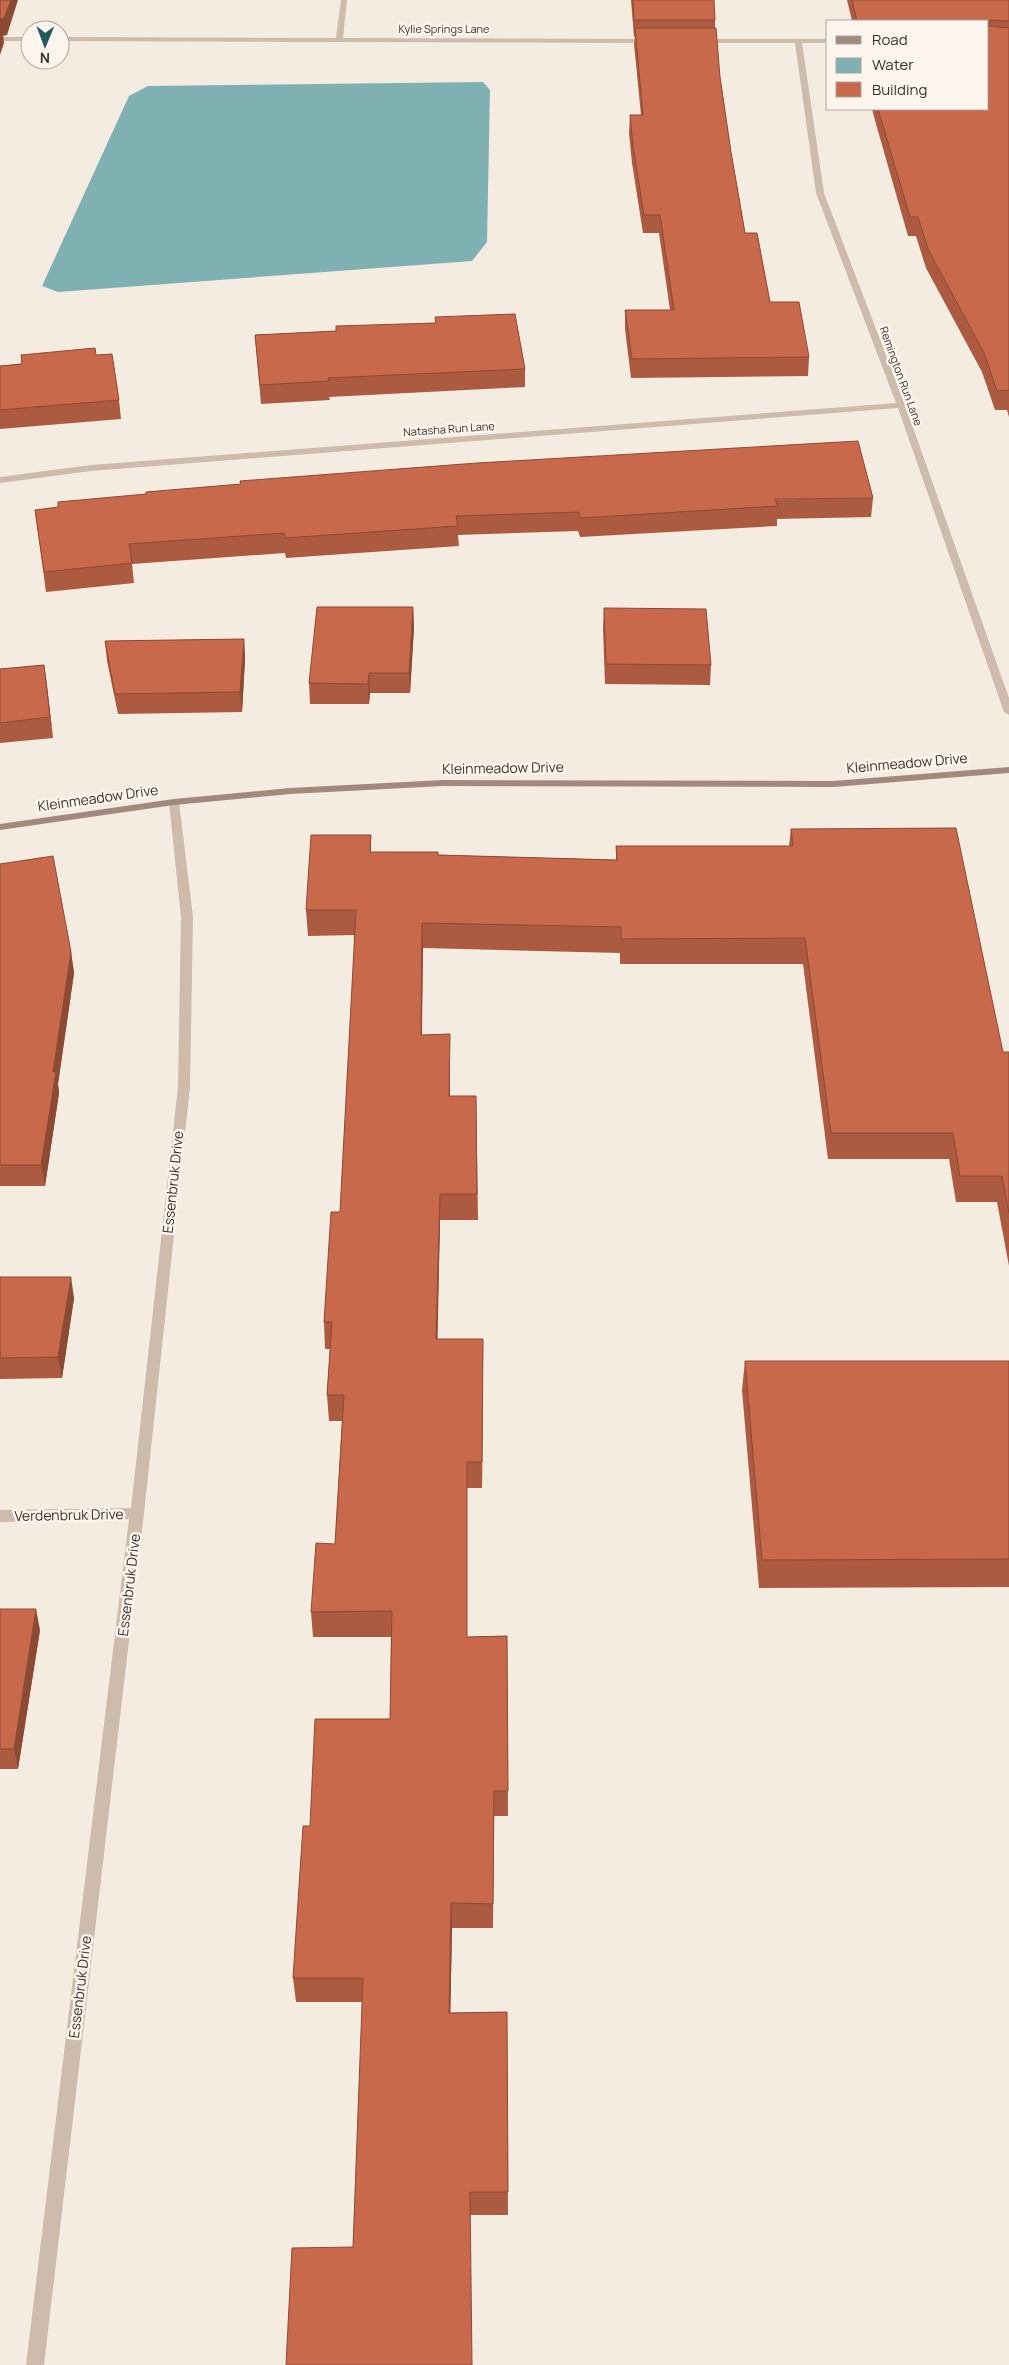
<svg xmlns="http://www.w3.org/2000/svg" width="1009" height="2365" font-family="Manrope,sans-serif">
  <style>
    .water { fill: #7fb0b2 }
    .lines { fill: none; stroke-linecap: round; stroke-linejoin: round }
    .street { fill: #cdbbac; fill-rule: evenodd }
    .secondary { fill: #a18a7d; fill-rule: evenodd }
    .wall { fill: #ac5a40 }
    .shaded-wall { fill: #8c4a34 }
    .building { fill: #c8694b; stroke: #8c4a34 }
    .labels { text-anchor: middle; stroke-width: 5; stroke-linejoin: round; paint-order: stroke }
    .far-street-label { font-size: 11px; fill: #3b302b; stroke: #fbf5ee }
    .street-label { font-size: 14px; fill: #3b302b; stroke: #fbf5ee }
  </style>
  <rect width="100%" height="100%" fill="#f4ebe1"/>
  <path class="water" d="M483 82 490 90 487 242 472 261 58 292 42 286 129 96 148 86Z"/>
  <g class="lines">
    <path class="street" d="M341 0H347L343 38 650 39 654 41 650 43 60 41V37L336 38Z
      M0 37H30V41H0Z
      M828 39V43H802L824 193 905 405 1009 698V715L1004 712 898 408 91 471 0 483V477L91 465 896 403 816 193 795 43H700L696 41 700 39Z
      M174 799 179 802 193 917 190 1087 144 1513 44 2365H26L129 1519 0 1522V1510L131 1508 178 1087 181 917 169 802Z"/>
    <path class="secondary" d="M1009 767V773L833 787 443 786 290 794 174 805 0 830V824L174 799 290 788 443 780 833 781Z"/>
  </g>
  <path class="wall" d="M631 0H714L715 20V28L720 77 731 152 745 233 770 302 809 357 808 376 631 378 625 329V310H670L659 233H643L632 163 629 133 630 115H641L634 44 635 37H634Z
    M847 0H1009V417L1007 410H995L982 372 926 268 916 236H908L876 124 872 109H988V21H852Z
    M435 317 525 369V387L329 397 330 400 261 404 255 335 336 331 435 323Z
    M96 355 119 400 121 419 0 429V366Z
    M873 498 871 517 777 519V526L580 537 578 531 458 535 459 546 286 558 285 553 132 564 134 583 46 592 35 510Z
    M413 607 414 627 410 693H370L369 704H310L309 683Z
    M604 608 711 665 710 685 605 684 603 628Z
    M244 639 245 659 242 712 118 714 107 661 105 641Z
    M44 665 53 738 0 743V669Z
    M791 829 1003 1052H1009V1266L997 1202H956L949 1159H828L803 964H620V953L423 948 422 1035 450 1060V1096H476L478 1220H440L437 1339H483L482 1488H467V1637L507 1636 508 1816H494L493 1928H452L450 2013 507 2012 508 2215H471L353 2247 363 2002H296L293 1978 310 1826 390 1719 391 1637H313L311 1612 335 1544 342 1421H329L327 1395 330 1349H325L324 1322 340 1212 355 935 308 936 306 910 371 835V852L438 855 616 860V846H789Z
    M0 864 71 952 74 973 58 1084 59 1093 45 1186H0Z
    M0 1277 74 1298 62 1378 0 1379Z
    M745 1361H1009V1587L759 1588 742 1390Z
    M0 1609 40 1630 18 1769H0Z"/>
  <path class="shaded-wall" d="M11 0H18L7 35 3 36 4 43 0 55V19Z
    M413 607 414 627 410 693 409 673Z
    M244 639 245 659 242 712 240 692Z
    M44 665 47 685 53 738 50 717Z
    M369 673 370 693 369 704 368 684Z
    M422 923 423 948 421 1061V1035Z
    M71 952 74 973 58 1084 59 1093 45 1186 41 1165 53 1072Z
    M450 1034V1060L449 1122V1096Z
    M440 1194V1220L437 1365 436 1339Z
    M71 1277 74 1298 62 1378 58 1357Z
    M483 1339V1365L482 1488V1462Z
    M36 1609 40 1630 18 1769 14 1749Z
    M451 1903 452 1928 450 2037 449 2013Z"/>
  <path class="building" d="M0 0H11L4 18 0 19Z
    M633 0H714L715 20H634Z
    M852 0H1009V21L990 20 988 26 1009 28V390L997 391 984 353 928 249 918 217H910L878 109H988V21H857Z
    M635 28H716L720 77 731 152 745 233H757L770 302H799L809 357 632 359 625 310H674L660 215H644L633 146 630 115H643Z
    M515 314 525 369 328 378 329 381 260 385 255 335 336 331V326L436 323 435 317Z
    M95 348 96 355 112 354 119 400 0 410V366L22 364 21 355Z
    M858 441 873 498 775 499 778 506 580 518 579 512 456 516 458 526 285 538 284 533 129 544 132 563 44 572 35 510 58 507V502L146 494V492L241 484 240 481 477 463Z
    M317 607H413L409 673H369L368 684 309 683Z
    M604 608 706 609 711 665 606 664Z
    M244 639 240 692 115 694 105 641Z
    M44 665 50 717 0 723V669Z
    M956 828 1003 1052H1009V1213L1002 1176H960L953 1133H831L805 938 621 939V927L422 923 421 1035 450 1034 449 1096H476L477 1194H440L436 1339H483L482 1462H467V1637L507 1636 508 1791H494L493 1904 451 1903 449 2013 507 2012 508 2192H470L472 2365H286L292 2248 353 2247 363 1978H293L303 1826H310L315 1719H390L392 1611 311 1612 316 1543 335 1544 344 1395H327L332 1322H324L331 1212H340L356 910H306L311 835H371L370 852H438V855L617 860 616 846H793L791 829Z
    M53 856 71 952 53 1072H56L41 1165H0V864Z
    M0 1277H71L58 1357 0 1358Z
    M745 1361H1009V1559L762 1560Z
    M0 1609H36L14 1749H0Z"/>
  <g class="labels">
    <g class="far-street-label">
      <text x="444" y="33">Kylie Springs Lane</text>
      <text transform="translate(901 376) rotate(70)" y="4">Remington Run Lane</text>
      <text transform="translate(449 429) rotate(-4)" y="4">Natasha Run Lane</text>
    </g>
    <g class="street-label">
      <text transform="translate(907 763) rotate(-5)" y="5">Kleinmeadow Drive</text>
      <text transform="translate(503 768) rotate(-1)" y="5">Kleinmeadow Drive</text>
      <text transform="translate(98 798) rotate(-8)" y="5">Kleinmeadow Drive</text>
      <text transform="translate(173 1182) rotate(-84)" y="5">Essenbruk Drive</text>
      <text transform="translate(69 1515) rotate(-1)" y="5">Verdenbruk Drive</text>
      <text transform="translate(129 1585) rotate(-83)" y="5">Essenbruk Drive</text>
      <text transform="translate(80 1987) rotate(-83)" y="5">Essenbruk Drive</text>
    </g>
  </g>
  <rect x="826" y="20" width="162" height="90" fill="#fbf5ee" stroke="#aea6a0"/>
  <rect x="836" y="36" width="25" height="8" fill="#a18a7d" stroke="#aea6a0"/>
  <text x="872" y="45" font-size="15" fill="#3b302b">Road</text>
  <rect x="836" y="58" width="25" height="15" fill="#7fb0b2" stroke="#aea6a0"/>
  <text x="872" y="70" font-size="15" fill="#3b302b">Water</text>
  <rect x="836" y="82" width="25" height="15" fill="#c8694b" stroke="#aea6a0"/>
  <text x="872" y="95" font-size="15" fill="#3b302b">Building</text>
  <g transform="translate(45 45) rotate(181)"><circle r="24" fill="#fbf5ee" stroke="#aea6a0"/>
  <path d="M0-4L9 19L0 12L-9 19Z" fill="#1f5a5e"/>
  <text y="-8" font-size="14" font-weight="bold" text-anchor="middle" fill="#3b302b">N</text>
  </g>
</svg>
